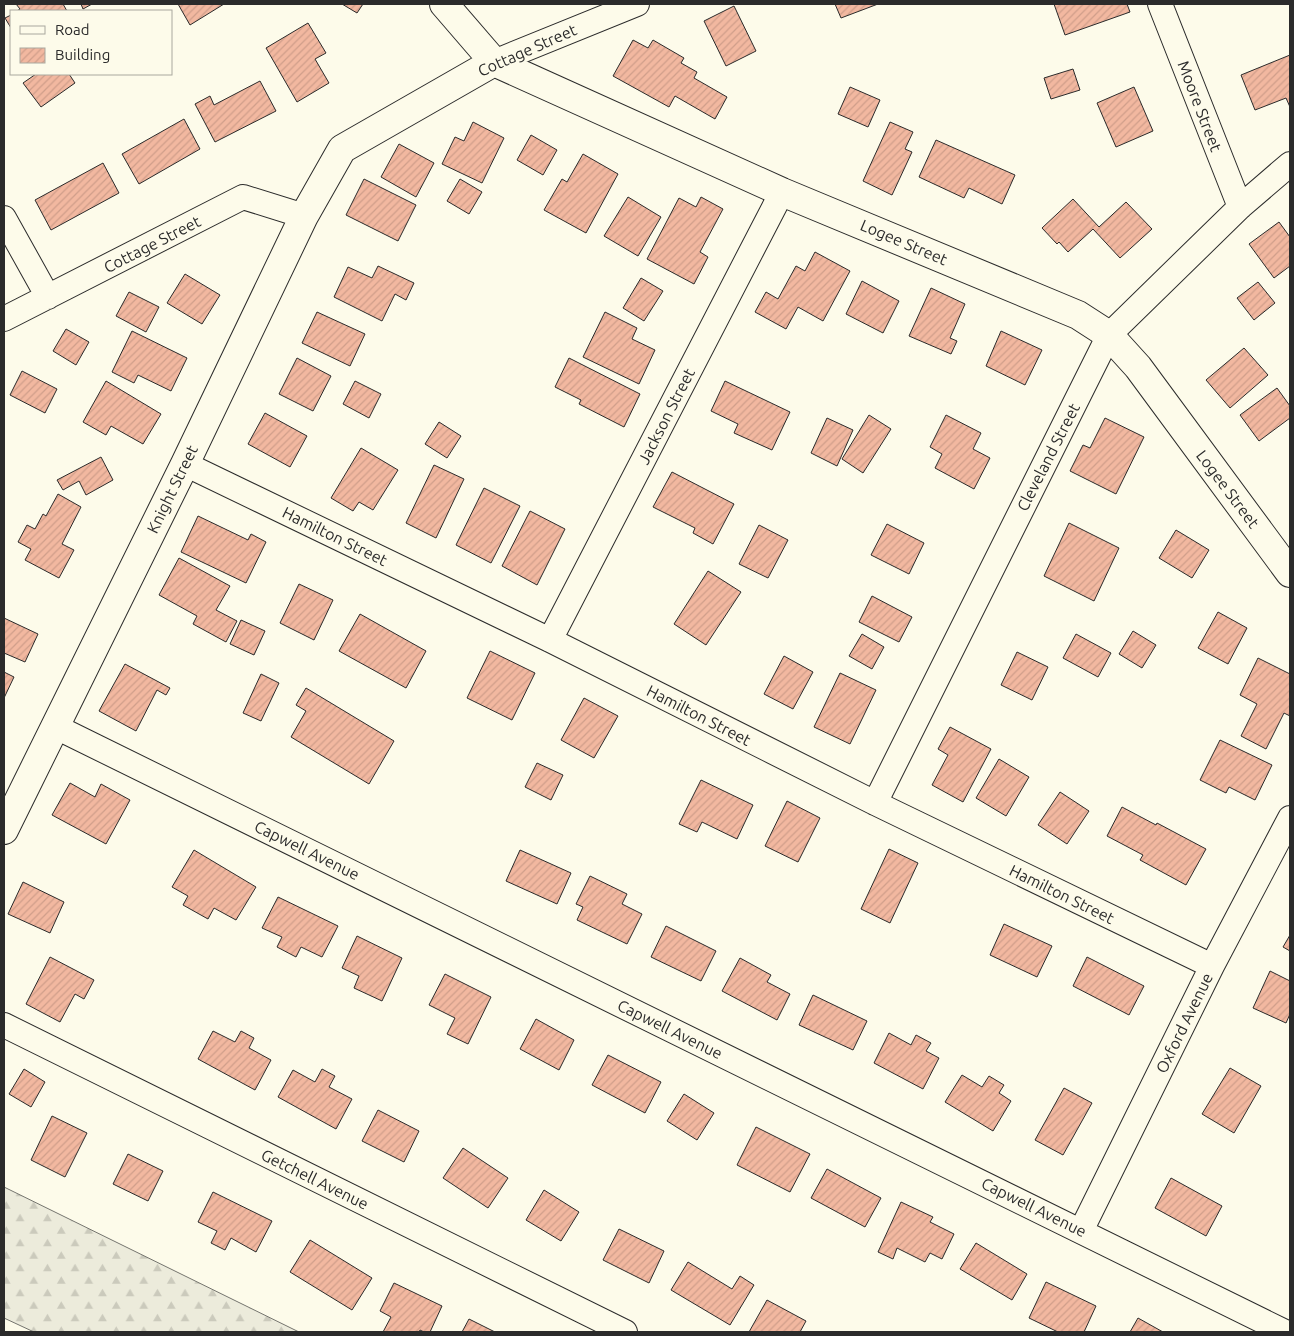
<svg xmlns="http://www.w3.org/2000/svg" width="1294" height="1336" font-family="Ubuntu,sans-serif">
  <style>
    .forest { fill: url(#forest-firs); stroke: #74746e }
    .building { fill: url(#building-hatch); stroke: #2b2b2b }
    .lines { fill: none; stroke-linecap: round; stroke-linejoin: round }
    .minor-casing { stroke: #2b2b2b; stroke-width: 26 }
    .tertiary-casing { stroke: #2b2b2b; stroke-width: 30 }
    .minor { stroke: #fdfbea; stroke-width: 24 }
    .tertiary { stroke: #fdfbea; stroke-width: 28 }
    .labels { text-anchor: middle; stroke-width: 4; stroke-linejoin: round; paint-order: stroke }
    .street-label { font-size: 16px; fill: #2b2b2b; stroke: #fdfbea }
  </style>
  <defs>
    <pattern id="forest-firs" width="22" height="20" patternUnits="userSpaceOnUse" patternTransform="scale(1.25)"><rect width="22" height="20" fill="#ecebdb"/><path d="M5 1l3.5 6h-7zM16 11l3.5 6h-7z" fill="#cbcabc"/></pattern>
    <pattern id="building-hatch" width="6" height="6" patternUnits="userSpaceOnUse" patternTransform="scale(1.25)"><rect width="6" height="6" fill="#f2b8a0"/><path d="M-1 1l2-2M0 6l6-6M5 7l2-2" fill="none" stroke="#d09e8a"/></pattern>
  </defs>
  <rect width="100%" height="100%" fill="#fdfbea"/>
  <path class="forest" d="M4 1187 299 1332H34L4 1318Z"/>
  <path class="building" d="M16 4H63L67 11H17L20 9Z
    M81 4H92L83 9Z
    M178 4H224L190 25Z
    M342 4H363L357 13Z
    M835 4H878L841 18Z
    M1054 4H1127L1130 12 1065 35Z
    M734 6 756 51 726 66 704 21Z
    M11 15V28L5 18Z
    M308 23 326 53 315 59 329 83 297 102 266 48Z
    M633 40 648 48 653 40 684 58 681 63 697 72 694 78 727 97 715 119 675 96 669 107 613 76Z
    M1290 55V107L1286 98 1255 110 1241 75Z
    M1073 69 1080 90 1051 99 1044 78Z
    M36 74H69L75 83 41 107 23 83Z
    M260 81 276 111 215 142 195 104 210 96 214 105Z
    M850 87 880 100 868 127 838 114Z
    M1134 87 1153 131 1116 147 1097 103Z
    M184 119 200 149 139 184 122 154Z
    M473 122 504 138 482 183 442 164 455 137 464 141Z
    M890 122 913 132 905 149 912 152 892 195 863 181Z
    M531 135 557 150 543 175 517 160Z
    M936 140 1015 175 1002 204 969 188 964 198 919 177Z
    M399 144 434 163 416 197 381 177Z
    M583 154 618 174 586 233 544 210 562 179 567 182Z
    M103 163 119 193 51 230 35 200Z
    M364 179 416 205 398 241 346 215Z
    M460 179 482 192 469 214 447 201Z
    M628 197 661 217 638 256 604 236Z
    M701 197 723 209 700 252 708 257 694 284 647 259 679 198 696 207Z
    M1073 199 1099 227 1126 202 1152 229 1120 258 1093 229 1068 252 1059 242 1057 244 1042 228Z
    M1279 222 1290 237V266L1274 278 1249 244Z
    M815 252 850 271 823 321 798 307 786 329 755 312 766 292 778 299 796 266 805 271Z
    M378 266 414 283 406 300 395 294 382 321 334 297 348 267 372 278Z
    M185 274 220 295 202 324 167 303Z
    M641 278 663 291 644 321 623 308Z
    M862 281 899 301 883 333 846 314Z
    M1258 282 1275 303 1254 320 1237 298Z
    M931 288 965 304 950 338 957 341 951 354 909 336Z
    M129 292 159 307 146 332 116 316Z
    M317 312 365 334 350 366 302 343Z
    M605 312 637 328 632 339 655 350 639 384 583 357Z
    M66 329 89 342 76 365 53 351Z
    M132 331 187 358 171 391 138 375 134 383 112 372Z
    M1001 331 1042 350 1025 385 986 366Z
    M1244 348 1268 375 1230 408 1206 380Z
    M297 358 331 376 313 411 279 394Z
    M569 358 640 394 624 427 579 404 581 400 555 387Z
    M22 371 57 389 45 413 10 395Z
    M106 381 161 414 143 444 111 426 106 435 83 422Z
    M355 381 381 394 369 418 343 404Z
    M725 381 790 412 772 450 734 433 738 424 711 411Z
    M1277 388 1290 406V418L1259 441 1240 415Z
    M265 413 307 436 290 467 248 444Z
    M869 415 891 429 863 473 842 459Z
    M946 415 981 433 973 449 990 458 974 489 935 468 942 454 930 447Z
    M827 418 853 430 837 466 811 453Z
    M1105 418 1144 437 1116 494 1070 471 1083 445 1090 448Z
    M439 422 461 436 447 458 425 444Z
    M361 448 398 470 373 510 359 502 353 511 331 498Z
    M101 457 113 480 86 495 79 481 63 490 57 480Z
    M434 465 464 479 436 538 406 523Z
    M672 472 734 504 713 544 693 533 695 528 653 507Z
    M484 488 520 506 491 563 456 545Z
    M58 494 81 507 62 544 74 550 59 578 25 560 31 549 18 542 27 525 35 529 43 514 46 516Z
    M530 511 565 529 537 585 502 566Z
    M198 516 248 540 251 534 266 542 246 583 181 552Z
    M1069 523 1119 548 1094 601 1044 576Z
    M887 524 924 543 909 574 871 555Z
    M759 525 788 540 768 578 739 564Z
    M1176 530 1209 550 1192 578 1159 558Z
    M179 558 230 586 216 610 237 621 226 642 193 624 197 616 159 595Z
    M708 571 741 592 706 645 674 624Z
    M299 584 333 600 314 640 280 623Z
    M872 596 912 617 899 642 859 622Z
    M1218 612 1247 628 1228 664 1198 648Z
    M360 614 426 651 406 688 339 651Z
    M4 618 38 634 25 662 4 653Z
    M241 620 265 631 254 655 230 644Z
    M1133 631 1156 645 1142 668 1119 654Z
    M862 634 884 647 872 669 849 656Z
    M1076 634 1111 653 1098 677 1063 658Z
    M490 651 535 673 512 720 467 698Z
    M1017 652 1048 667 1032 700 1001 685Z
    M784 656 813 672 793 709 764 694Z
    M1258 658 1290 674V716L1284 713 1266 749 1241 736 1257 704 1240 695Z
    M125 664 170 688 166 695 157 690 136 731 99 711Z
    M4 672 14 677 4 698Z
    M840 673 876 690 850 744 814 727Z
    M261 674 279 683 261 721 243 713Z
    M306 688 394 741 369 784 291 737 306 711 296 705Z
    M584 698 618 716 594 758 561 740Z
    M950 727 991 749 963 802 932 785 948 755 938 749Z
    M1220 740 1272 765 1255 800 1229 787 1226 793 1200 780Z
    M999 759 1029 777 1006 816 976 798Z
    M537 763 563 775 551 800 525 787Z
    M701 780 753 805 737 839 702 822 697 832 679 824Z
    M70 783 95 797 101 784 130 800 106 844 52 815Z
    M1060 792 1089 811 1067 844 1038 825Z
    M787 801 820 818 798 862 765 846Z
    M1122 807 1156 825 1157 823 1206 849 1186 885 1140 860 1143 855 1107 836Z
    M889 849 918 863 890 923 861 909Z
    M194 850 256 887 236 920 214 908 208 919 183 905 188 896 172 887Z
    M520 850 571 873 557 904 506 881Z
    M590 876 627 894 622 904 642 914 627 944 577 920 583 907 576 904Z
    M23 882 64 902 50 933 8 914Z
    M278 897 338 926 322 957 301 947 296 957 277 947 282 937 262 928Z
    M1004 924 1052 946 1037 977 990 955Z
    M666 926 716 951 701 981 651 957Z
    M1290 935V951L1283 947Z
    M357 936 402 958 382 1001 354 988 359 976 342 968Z
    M50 957 94 980 84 999 75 994 60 1022 26 1004Z
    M1087 957 1144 986 1129 1015 1073 986Z
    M740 958 771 975 767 982 790 994 777 1020 722 991Z
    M1270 971 1290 981V1014L1286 1023 1253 1008Z
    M445 974 491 997 468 1044 447 1034 455 1018 429 1005Z
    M813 995 867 1021 853 1050 799 1025Z
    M536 1019 574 1040 559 1070 520 1049Z
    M213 1031 235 1042 241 1031 254 1038 249 1048 271 1060 255 1090 198 1059Z
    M889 1033 911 1045 916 1035 931 1043 926 1051 939 1058 923 1089 874 1063Z
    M608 1055 661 1082 645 1113 592 1085Z
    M1230 1068 1261 1086 1234 1133 1202 1114Z
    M24 1069 45 1082 31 1107 9 1094Z
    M322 1069 335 1076 329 1087 352 1099 336 1129 278 1097 293 1070 315 1082Z
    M962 1075 982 1087 989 1076 1004 1085 999 1093 1011 1101 993 1131 945 1102Z
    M1064 1088 1092 1103 1063 1155 1035 1140Z
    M684 1094 714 1113 697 1140 667 1121Z
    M378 1110 419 1131 404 1162 362 1141Z
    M52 1116 87 1133 65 1177 31 1160Z
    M756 1127 810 1154 790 1192 737 1165Z
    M463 1148 508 1178 488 1208 443 1178Z
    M128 1154 163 1171 148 1201 113 1184Z
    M827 1169 881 1198 865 1227 811 1198Z
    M1171 1178 1222 1206 1206 1236 1155 1208Z
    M544 1190 579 1212 561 1241 526 1220Z
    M213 1192 272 1221 256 1252 231 1238 225 1250 211 1243 217 1231 198 1222Z
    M901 1202 933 1217 930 1222 954 1234 942 1259 930 1253 925 1262 897 1248 893 1259 878 1252Z
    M619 1229 664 1251 649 1283 603 1260Z
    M310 1240 372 1278 352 1310 290 1272Z
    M976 1243 1027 1274 1012 1300 960 1269Z
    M688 1262 732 1289 740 1276 754 1285 730 1325 671 1290Z
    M1046 1282 1096 1306 1084 1332H1058L1029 1318Z
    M394 1283 442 1306 430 1332H424L420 1330 419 1332H383L391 1317 380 1311Z
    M767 1300 806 1321 800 1332H749Z
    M1138 1318 1163 1332H1130Z
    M469 1319 495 1332H462Z"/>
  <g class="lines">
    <defs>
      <path id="minor" d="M1160 4 1240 207
        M494 62 637 4
        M4 218 48 297
        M4 319 243 197 304 216
        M185 464 550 640 875 803 1212 966
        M550 640 782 192
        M54 726 1285 1332
        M875 803 1109 335 1240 207 1290 164
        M4 1025 625 1332
        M1081 1231 1212 966 1290 818"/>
      <path id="tertiary" d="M444 4 494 62 782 192 1078 315 1109 335 1138 367 1290 573
        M4 830 185 464 304 216 342 149 494 62"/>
    </defs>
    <use href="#minor" class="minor-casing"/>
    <use href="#tertiary" class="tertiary-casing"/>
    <use href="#minor" class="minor"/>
    <use href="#tertiary" class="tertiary"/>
  </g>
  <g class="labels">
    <g class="street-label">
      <text transform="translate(527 50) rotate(-24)" y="6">Cottage Street</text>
      <text transform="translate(1200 106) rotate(69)" y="6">Moore Street</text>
      <text transform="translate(904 242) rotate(23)" y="6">Logee Street</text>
      <text transform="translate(152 244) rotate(-27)" y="6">Cottage Street</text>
      <text transform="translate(666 416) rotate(-63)" y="6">Jackson Street</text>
      <text transform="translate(1048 457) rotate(-63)" y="6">Cleveland Street</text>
      <text transform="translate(172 489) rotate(-64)" y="6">Knight Street</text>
      <text transform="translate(1228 489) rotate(53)" y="6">Logee Street</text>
      <text transform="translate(335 536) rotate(26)" y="6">Hamilton Street</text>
      <text transform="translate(699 715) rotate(27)" y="6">Hamilton Street</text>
      <text transform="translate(307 850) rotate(26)" y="6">Capwell Avenue</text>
      <text transform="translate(1062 894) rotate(26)" y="6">Hamilton Street</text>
      <text transform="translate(1184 1023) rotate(-64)" y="6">Oxford Avenue</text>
      <text transform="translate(670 1029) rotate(26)" y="6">Capwell Avenue</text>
      <text transform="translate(315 1179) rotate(26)" y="6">Getchell Avenue</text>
      <text transform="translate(1034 1207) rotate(26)" y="6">Capwell Avenue</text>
    </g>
  </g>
  <rect width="1294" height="1336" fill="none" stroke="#2b2b2b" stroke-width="10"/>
  <rect x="10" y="10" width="162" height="65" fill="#fdfbea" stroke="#a9a89e"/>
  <rect x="20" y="26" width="25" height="8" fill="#fdfbea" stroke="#a9a89e"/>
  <text x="55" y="35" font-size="15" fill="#2b2b2b">Road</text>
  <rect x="20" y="48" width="25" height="15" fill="url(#building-hatch)" stroke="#a9a89e"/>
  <text x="55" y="60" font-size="15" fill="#2b2b2b">Building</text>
</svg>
